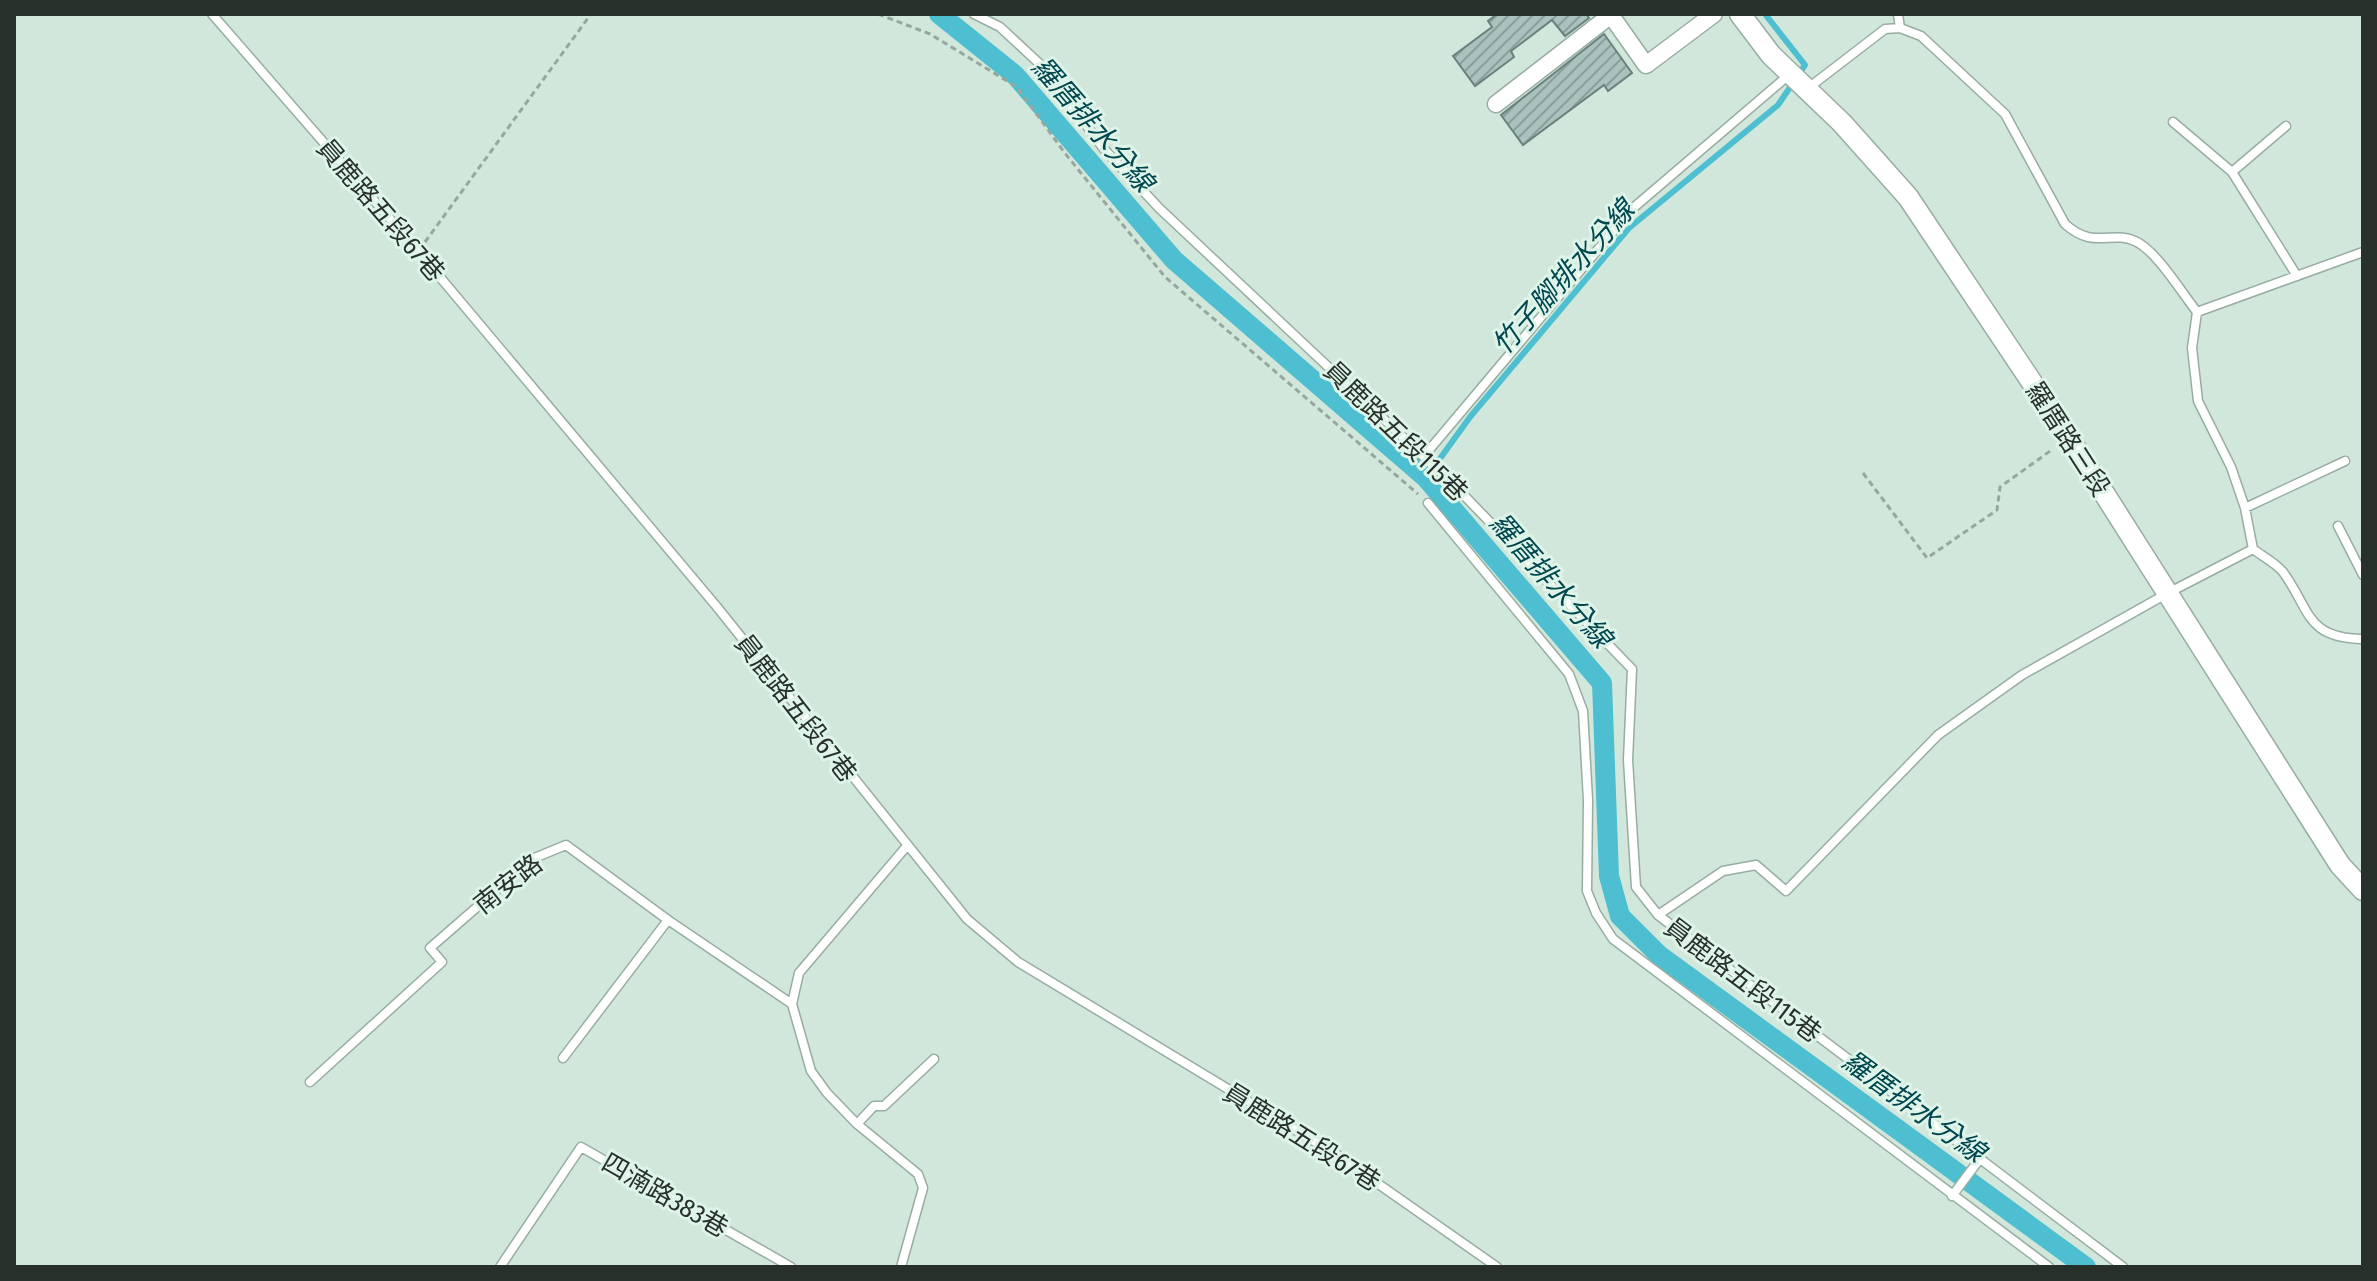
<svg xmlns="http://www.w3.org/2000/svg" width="2377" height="1281" font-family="'Fira Sans Condensed','Noto Sans TC',sans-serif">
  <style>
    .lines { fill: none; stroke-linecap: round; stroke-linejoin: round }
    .stream { stroke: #4ebfd0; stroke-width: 6 }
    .canal { stroke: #4ebfd0; stroke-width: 20 }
    .building { fill: url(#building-hatch); stroke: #6a817e; stroke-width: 2 }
    .service-casing { stroke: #98ada1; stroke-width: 11 }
    .minor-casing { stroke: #98ada1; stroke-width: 19 }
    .tertiary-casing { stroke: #98ada1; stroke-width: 23 }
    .path { stroke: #97a79e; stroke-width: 3; stroke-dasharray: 6 4; stroke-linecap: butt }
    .service { stroke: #fff; stroke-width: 8 }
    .minor { stroke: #fff; stroke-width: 16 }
    .tertiary { stroke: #fff; stroke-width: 20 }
    .labels { text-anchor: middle; stroke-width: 6; stroke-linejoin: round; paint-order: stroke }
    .street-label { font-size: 26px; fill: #28302c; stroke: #dff4e8 }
    .water-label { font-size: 28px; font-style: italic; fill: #004750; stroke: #dff4e8 }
  </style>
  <defs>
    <pattern id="building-hatch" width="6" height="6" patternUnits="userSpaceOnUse" patternTransform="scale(2)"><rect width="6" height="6" fill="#a9c2be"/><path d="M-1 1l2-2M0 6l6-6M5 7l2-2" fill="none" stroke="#8a9e9b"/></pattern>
  </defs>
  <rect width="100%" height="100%" fill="#d2e7db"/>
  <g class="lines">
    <path class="stream" d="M1426 478 1470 417 1629 228 1778 105 1805 65 1765 14"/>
    <path class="canal" d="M939 14 1015 75 1174 260 1426 478 1602 683 1609 876 1620 916 1659 955 2086 1267"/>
  </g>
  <path class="building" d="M1497 14H1586L1589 18 1565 36 1552 20 1511 51 1514 57 1475 86 1453 56 1492 27 1488 21Z
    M1604 34 1632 73 1608 91 1604 85 1523 145 1501 115Z"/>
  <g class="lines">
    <defs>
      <path id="service" d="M212 14 418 251 717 607 967 919 1018 962 1337 1155 1497 1267
        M974 14 1000 27 1043 67 1104 149 1159 208 1453 484 1632 669 1628 760 1636 887 1658 915 2123 1267
        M1898 14 1900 28
        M1807 89 1885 29 1900 28 1921 36 2005 114 2065 224C2094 250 2111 230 2135 241 2157 251 2181 292 2197 312L2192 348 2198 401 2231 467 2245 508 2253 549
        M2173 122 2232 172 2297 276
        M2232 172 2286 126
        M2197 312 2363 252
        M1424 456 1632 209 1790 74
        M1428 503 1569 674 1583 711 1588 800 1587 891 1596 913 1613 939 2049 1267
        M2245 508 2345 461
        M2338 526 2363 575
        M2253 549C2262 556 2276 563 2283 572 2311 610 2305 638 2363 639
        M1658 915 1723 871 1756 865 1786 891 1938 735 2022 675 2168 593 2253 549
        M563 1058 668 920
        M310 1082 442 962 430 948 532 859 566 845 668 920 792 1004
        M857 1124 874 1106H884L934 1059
        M1952 1196 1979 1160
        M500 1267 581 1147 791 1267
        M901 1267 923 1188 918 1174 857 1124 827 1093 811 1071 792 1004 799 973 906 847"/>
      <path id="minor" d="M1610 14 1646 65 1714 14
        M1496 104 1611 15"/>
      <path id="tertiary" d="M1740 14 1771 55 1842 123 1908 197 2069 438 2340 865 2363 890"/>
    </defs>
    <use href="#service" class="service-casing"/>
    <use href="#minor" class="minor-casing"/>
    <use href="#tertiary" class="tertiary-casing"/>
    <path class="path" d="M878 14 930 34 1017 87 1064 152 1165 277 1418 494
      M425 242 591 14
      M1863 473 1927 558 1997 510 2000 487 2053 449"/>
    <use href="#service" class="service"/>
    <use href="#minor" class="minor"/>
    <use href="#tertiary" class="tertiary"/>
  </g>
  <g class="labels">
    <g class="street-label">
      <text transform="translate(381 210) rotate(49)" y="9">員鹿路五段67巷</text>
      <text transform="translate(1396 431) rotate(44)" y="9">員鹿路五段115巷</text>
      <text transform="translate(2068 439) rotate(57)" y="9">羅厝路三段</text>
      <text transform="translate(796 708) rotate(52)" y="9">員鹿路五段67巷</text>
      <text transform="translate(508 884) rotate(-38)" y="9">南安路</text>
      <text transform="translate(1743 980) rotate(37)" y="9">員鹿路五段115巷</text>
      <text transform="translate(1302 1137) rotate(32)" y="9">員鹿路五段67巷</text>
      <text transform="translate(665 1195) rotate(30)" y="9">四湳路383巷</text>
    </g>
    <g class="water-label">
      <text transform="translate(1093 124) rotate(49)" y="10">羅厝排水分線</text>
      <text transform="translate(1563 277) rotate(-48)" y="10">竹子腳排水分線</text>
      <text transform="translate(1551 580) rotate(49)" y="10">羅厝排水分線</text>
      <text transform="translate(1914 1106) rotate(36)" y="10">羅厝排水分線</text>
    </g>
  </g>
  <rect width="2377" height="1281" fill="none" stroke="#28302c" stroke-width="32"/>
</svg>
